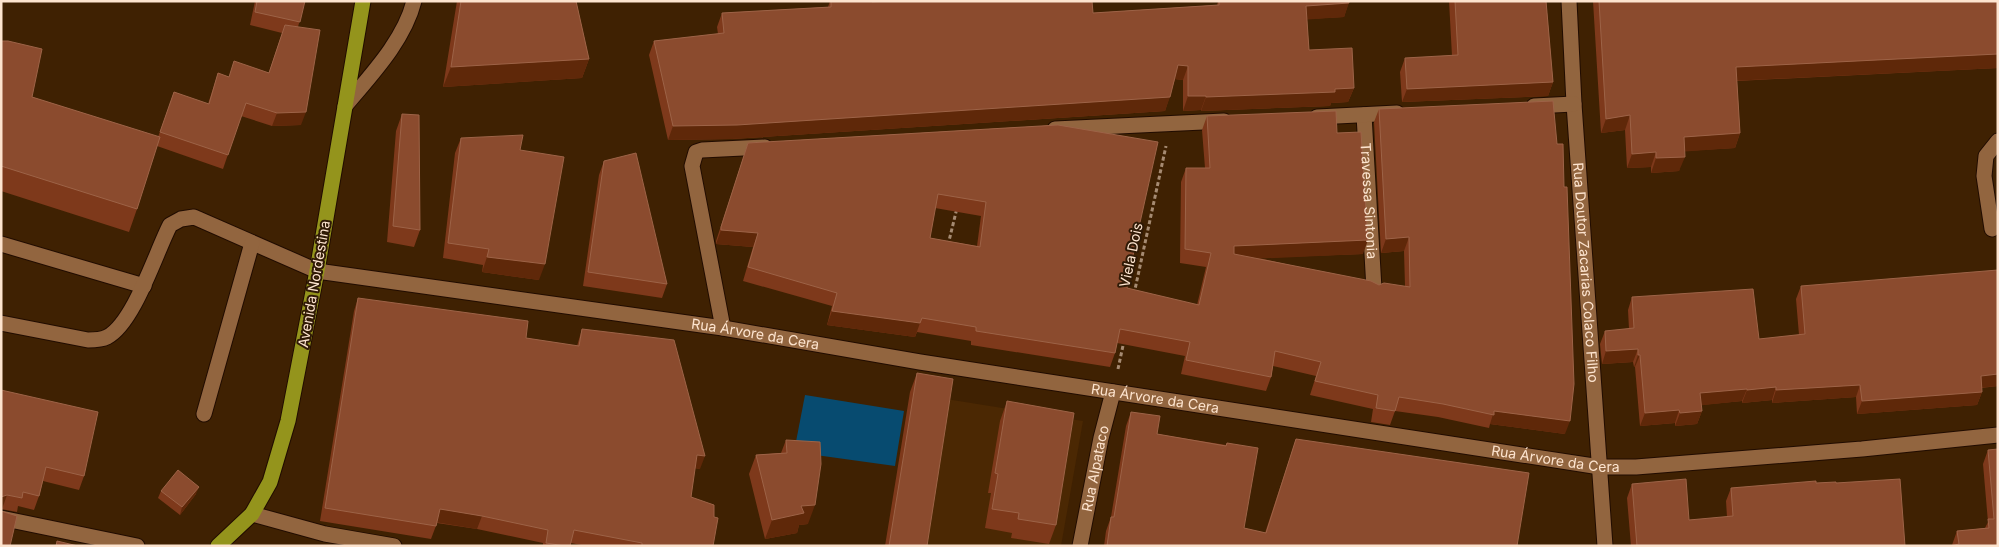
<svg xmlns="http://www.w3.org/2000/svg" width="1999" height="547" font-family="Inter,sans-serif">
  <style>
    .built { fill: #4b2803 }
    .water { fill: #074b70 }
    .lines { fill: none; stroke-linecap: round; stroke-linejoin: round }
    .minor-casing { stroke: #210c00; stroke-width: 17 }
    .major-casing { stroke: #210c00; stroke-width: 17 }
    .path { stroke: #a68b72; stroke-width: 3; stroke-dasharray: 4 2.5; stroke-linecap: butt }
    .minor { stroke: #92653f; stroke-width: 15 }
    .major { stroke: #94941c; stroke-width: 15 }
    .wall { fill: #7e391b; fill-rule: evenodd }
    .shaded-wall { fill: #5f2809 }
    .building { fill: #8b4b2e; stroke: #9d6347; fill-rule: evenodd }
    .labels { text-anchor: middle; stroke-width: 4; stroke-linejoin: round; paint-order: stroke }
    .street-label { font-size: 14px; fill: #fde4cf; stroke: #301a06 }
  </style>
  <rect width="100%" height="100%" fill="#3f2102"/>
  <path class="built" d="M946 399 1083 421 1061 546H923Z"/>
  <path class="water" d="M805 395 904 411 895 466 794 452Z"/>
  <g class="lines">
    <defs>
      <g id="minor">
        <path id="s1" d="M1569 1 1574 104 1605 546"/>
        <path d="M345 106C370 76 404 41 414 1"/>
        <path d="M1534 106 1574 104"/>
        <path id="s2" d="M1364 115 1374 289"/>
        <path d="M1317 117 1397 113"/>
        <path d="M1055 129 1224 121"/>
        <path d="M1992 229 1984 176 1986 156 1998 141"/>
        <path d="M1 244 144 286"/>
        <path id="s3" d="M1 323 88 340C95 340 101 340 107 337 134 323 156 252 170 225L181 219 194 217 317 271 723 328 920 362 1600 467H1636L1862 449 1998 435"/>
        <path d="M723 328 692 166 696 152 702 150 765 147"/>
        <path d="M204 414 252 243"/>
        <path d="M252 514 325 534 394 546"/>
        <path d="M1 518 137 546"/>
        <path id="s4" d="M1080 546 1101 438 1113 392"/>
      </g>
      <path id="major" d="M218 546 252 514 270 482 288 421 317 271 363 1"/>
    </defs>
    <use href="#minor" class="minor-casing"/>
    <use href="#major" class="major-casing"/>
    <path class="path" d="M948 245 957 208
      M1134 294 1166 146
      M1118 369 1124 341"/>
    <use href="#minor" class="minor"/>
    <use href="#major" class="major"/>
  </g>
  <path class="wall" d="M255 1H305L298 27 301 125 272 126 241 116 223 169 157 146 137 209 129 232 1 191V41L32 97 158 137 174 92 208 104 218 73 229 77 269 72 282 33 250 25Z
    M457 1H576L589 59 582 78 443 87Z
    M830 1H872V2L1093 13 1217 5 1218 1H1349L1344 17 1307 19 1309 50 1354 88 1348 102 1331 103 1330 106 1201 111V110L1183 111V80L1175 79 1165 111 732 139 668 140 649 55 654 41 718 34 717 27 722 13 828 7Z
    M1449 1H1546L1553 82 1548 96 1402 102 1400 72 1405 58 1452 56Z
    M1593 1H1998V68L1737 81 1740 133 1735 148 1684 151 1679 171 1651 173V167L1627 168 1625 130 1601 133Z
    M1379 109 1565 434 1490 424 1489 428 1438 417 1395 411 1390 425 1371 422 1373 409 1310 395 1316 376 1273 366 1271 377 1266 391 1181 374 1185 356 1117 343 1115 353 1110 367 971 345V341L917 332 915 337 827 325 832 306 743 281 753 247 716 244V241L748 143 1058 125 1135 245 1127 288 1197 305 1206 267 1180 263 1181 182 1186 168H1205L1202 130 1207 116 1337 133 1363 254 1259 258 1379 285 1405 286 1404 251 1381 253 1374 122ZM935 208 981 216 977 246 930 238Z
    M402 114 420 230 414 247 387 242 396 131Z
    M461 138 520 150 539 280 482 272 483 265 443 258 455 153Z
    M604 161 667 284 662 298 583 286 599 175Z
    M1801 286 1998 386 1981 388 1982 392 1977 405 1857 414 1856 397 1772 403V400L1742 403V401L1701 405 1702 411 1697 424 1675 426V423L1640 426 1635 367H1634L1633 362 1602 364 1600 344 1605 331 1629 329 1628 310 1632 297 1759 339 1799 335 1796 299Z
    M358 298 526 338 577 346 582 329 700 469 695 468 691 497 713 546H586L571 543 570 546H543V543L477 529 437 523 431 539 320 521 354 311Z
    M917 373 927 546H885L910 392Z
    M1 390 84 476 79 490 43 481 39 496 34 510 18 506 17 512 1 509Z
    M1007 401 1056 525 1049 544 1011 538 1012 533 985 528 991 493H988L1000 421Z
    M1131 412 1157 434 1226 445 1227 443 1244 528 1265 533 1296 439 1517 546H1104L1106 531 1111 517 1126 426Z
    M786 440 808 524 799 525 797 533 765 539 749 474 756 455 781 453Z
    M1988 450 1998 546 1952 545 1957 531 1985 528 1988 522 1983 464Z
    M1816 483H1836L1905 546H1631L1627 498 1632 484 1689 520 1727 517 1726 501 1731 488Z
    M161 491 196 494 180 515 158 498Z"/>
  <path class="shaded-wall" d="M1349 3 1344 17 1301 20 1306 6Z
    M1998 54V68L1731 81 1736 67Z
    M589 59 582 78 443 87 451 67Z
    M1178 65 1188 66 1183 80 1173 79Z
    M1553 82 1548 96 1402 102 1407 89Z
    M1354 88 1348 102 1331 103 1330 106 1201 111 1206 97Z
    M1188 96H1206L1201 110 1183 111Z
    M1170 97 1165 111 732 139 668 140 673 126Z
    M306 112 301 125 272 126 277 113Z
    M1630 115 1625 130 1601 133 1606 119Z
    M1740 133 1735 148 1678 152 1684 137Z
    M1656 152 1651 167 1627 168 1632 154Z
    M1685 157 1679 171 1651 173 1656 158Z
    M721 230 758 233 753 247 716 244Z
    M1409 237 1404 251 1381 253 1386 239Z
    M1368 240 1363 254 1229 260 1234 246Z
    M487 257 545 264 539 280 482 272Z
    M832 311 920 323 915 337 827 325Z
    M1638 349 1633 362 1602 364 1606 351Z
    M1638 355H1640L1635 367H1634Z
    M1998 374V386L1976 388 1981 376Z
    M1860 385 1856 397 1772 403 1776 390Z
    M1776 387 1772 400 1742 403 1747 390Z
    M1747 389 1742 401 1695 406 1700 393Z
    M1982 392 1977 405 1857 414 1862 401Z
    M1679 410 1675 423 1640 426 1645 413Z
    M1494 411 1570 421 1565 434 1490 424Z
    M1702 411 1697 424 1675 426 1680 413Z
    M697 455 705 456 700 469 693 468Z
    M199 487 196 494 180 515 182 507Z
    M7 495 2 509H1V497Z
    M815 505 808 524 799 525 797 533 765 539 772 520 801 506Z
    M440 509 482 516 477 529 435 522Z"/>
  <path class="building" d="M257 1H305L300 22 255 12Z
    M461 1H576L589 59 451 67Z
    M831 1H872V2L887 1H1092L1093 13 1219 5V1H1349V3L1306 6 1309 50 1352 48 1354 88 1335 89V92L1206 97V96H1188V66L1178 65 1170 97 737 125 673 126 654 41 724 33 722 13 831 7Z
    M1455 1H1546L1553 82 1407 89 1405 58 1458 55Z
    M1599 1H1998V54L1736 67 1740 133 1684 137 1685 157 1656 158V152L1632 154 1630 115 1606 119Z
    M285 25 320 30 306 112 277 113 246 103 228 155 160 132 174 92 209 104 218 73 229 77 234 61 269 73Z
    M1 41H8L42 49 32 97 160 137 137 209 1 166Z
    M1553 101 1557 144H1563L1564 187H1567L1574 384 1570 421 1494 411V415L1443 404 1399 397 1395 411 1376 408 1378 395 1315 381 1321 362 1275 351 1271 377 1186 360 1190 342 1120 329 1115 353 976 331V327L922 318 920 323 832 311 837 293 748 267 758 233 721 230V227L748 143 1058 125 1158 142 1135 245 1127 288 1199 305 1211 253 1185 249 1186 168H1210L1207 116 1336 111 1337 133 1361 132 1368 240 1234 246V254L1371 281 1379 285 1384 283 1410 287 1409 237 1386 239 1379 109ZM938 194 986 202 980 247 930 238Z
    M402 114 419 115 420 230 393 226Z
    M523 135 520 150 564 157 545 264 487 257 489 249 448 243 461 138Z
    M636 153 667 284 588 272 604 161Z
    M1998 270V374L1981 376 1982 392 1862 401 1860 385 1776 390V387L1747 390V389L1700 393 1702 411 1680 413 1679 410 1645 413 1640 355H1638V349L1606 351 1605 331 1634 328 1632 297 1753 289 1759 339 1805 334 1801 286Z
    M358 298 528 321 526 338 579 346 582 329 674 340 705 456 697 455 691 497 714 505V517L718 518 713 546H642V543L574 530 570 546H565L546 543 548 530 482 516 440 509 436 526 325 508Z
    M917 373 953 379 927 546H889Z
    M1 390 98 412 84 476 46 467 39 496 23 492 22 498 7 495 1 497Z
    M1007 401 1074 413 1056 525 1018 519 1019 513 992 509 998 474 995 473Z
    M1131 412 1160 416 1157 434 1226 446 1227 443 1258 448 1244 528 1266 533 1296 439 1529 473 1517 546H1107L1111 517H1114Z
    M786 440 820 442 821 464 815 505 801 506 804 513 772 520 756 455 787 453Z
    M1998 449V546H1951L1959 544 1957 531 1989 528 1988 519H1994L1988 450Z
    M178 470 199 487 182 507 161 491Z
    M1686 479 1689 520 1733 516 1731 488 1816 481V483L1836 482V483L1900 479 1905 546H1637L1632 484Z
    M1 511 17 516 10 546H1Z
    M57 541 78 546H56Z"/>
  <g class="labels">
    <g class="street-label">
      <text dy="5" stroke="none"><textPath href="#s2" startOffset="86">Travessa Sintonia</textPath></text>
      <text transform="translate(1131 255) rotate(-78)" y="5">Viela Dois</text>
      <text dy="5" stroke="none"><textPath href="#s1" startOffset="272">Rua Doutor Zacarias Colaco Filho</textPath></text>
      <text transform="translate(314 284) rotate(-80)" y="5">Avenida Nordestina</text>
      <text dy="5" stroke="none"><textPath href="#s3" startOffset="841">Rua Árvore da Cera</textPath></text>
      <text dy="5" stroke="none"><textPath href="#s3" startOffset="1246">Rua Árvore da Cera</textPath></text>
      <text dy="5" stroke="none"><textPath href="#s3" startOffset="1651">Rua Árvore da Cera</textPath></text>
      <text dy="5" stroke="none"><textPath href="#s4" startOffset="79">Rua Alpataco</textPath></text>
    </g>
  </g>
  <rect width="1999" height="547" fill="none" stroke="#fde4cf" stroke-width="5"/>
</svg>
